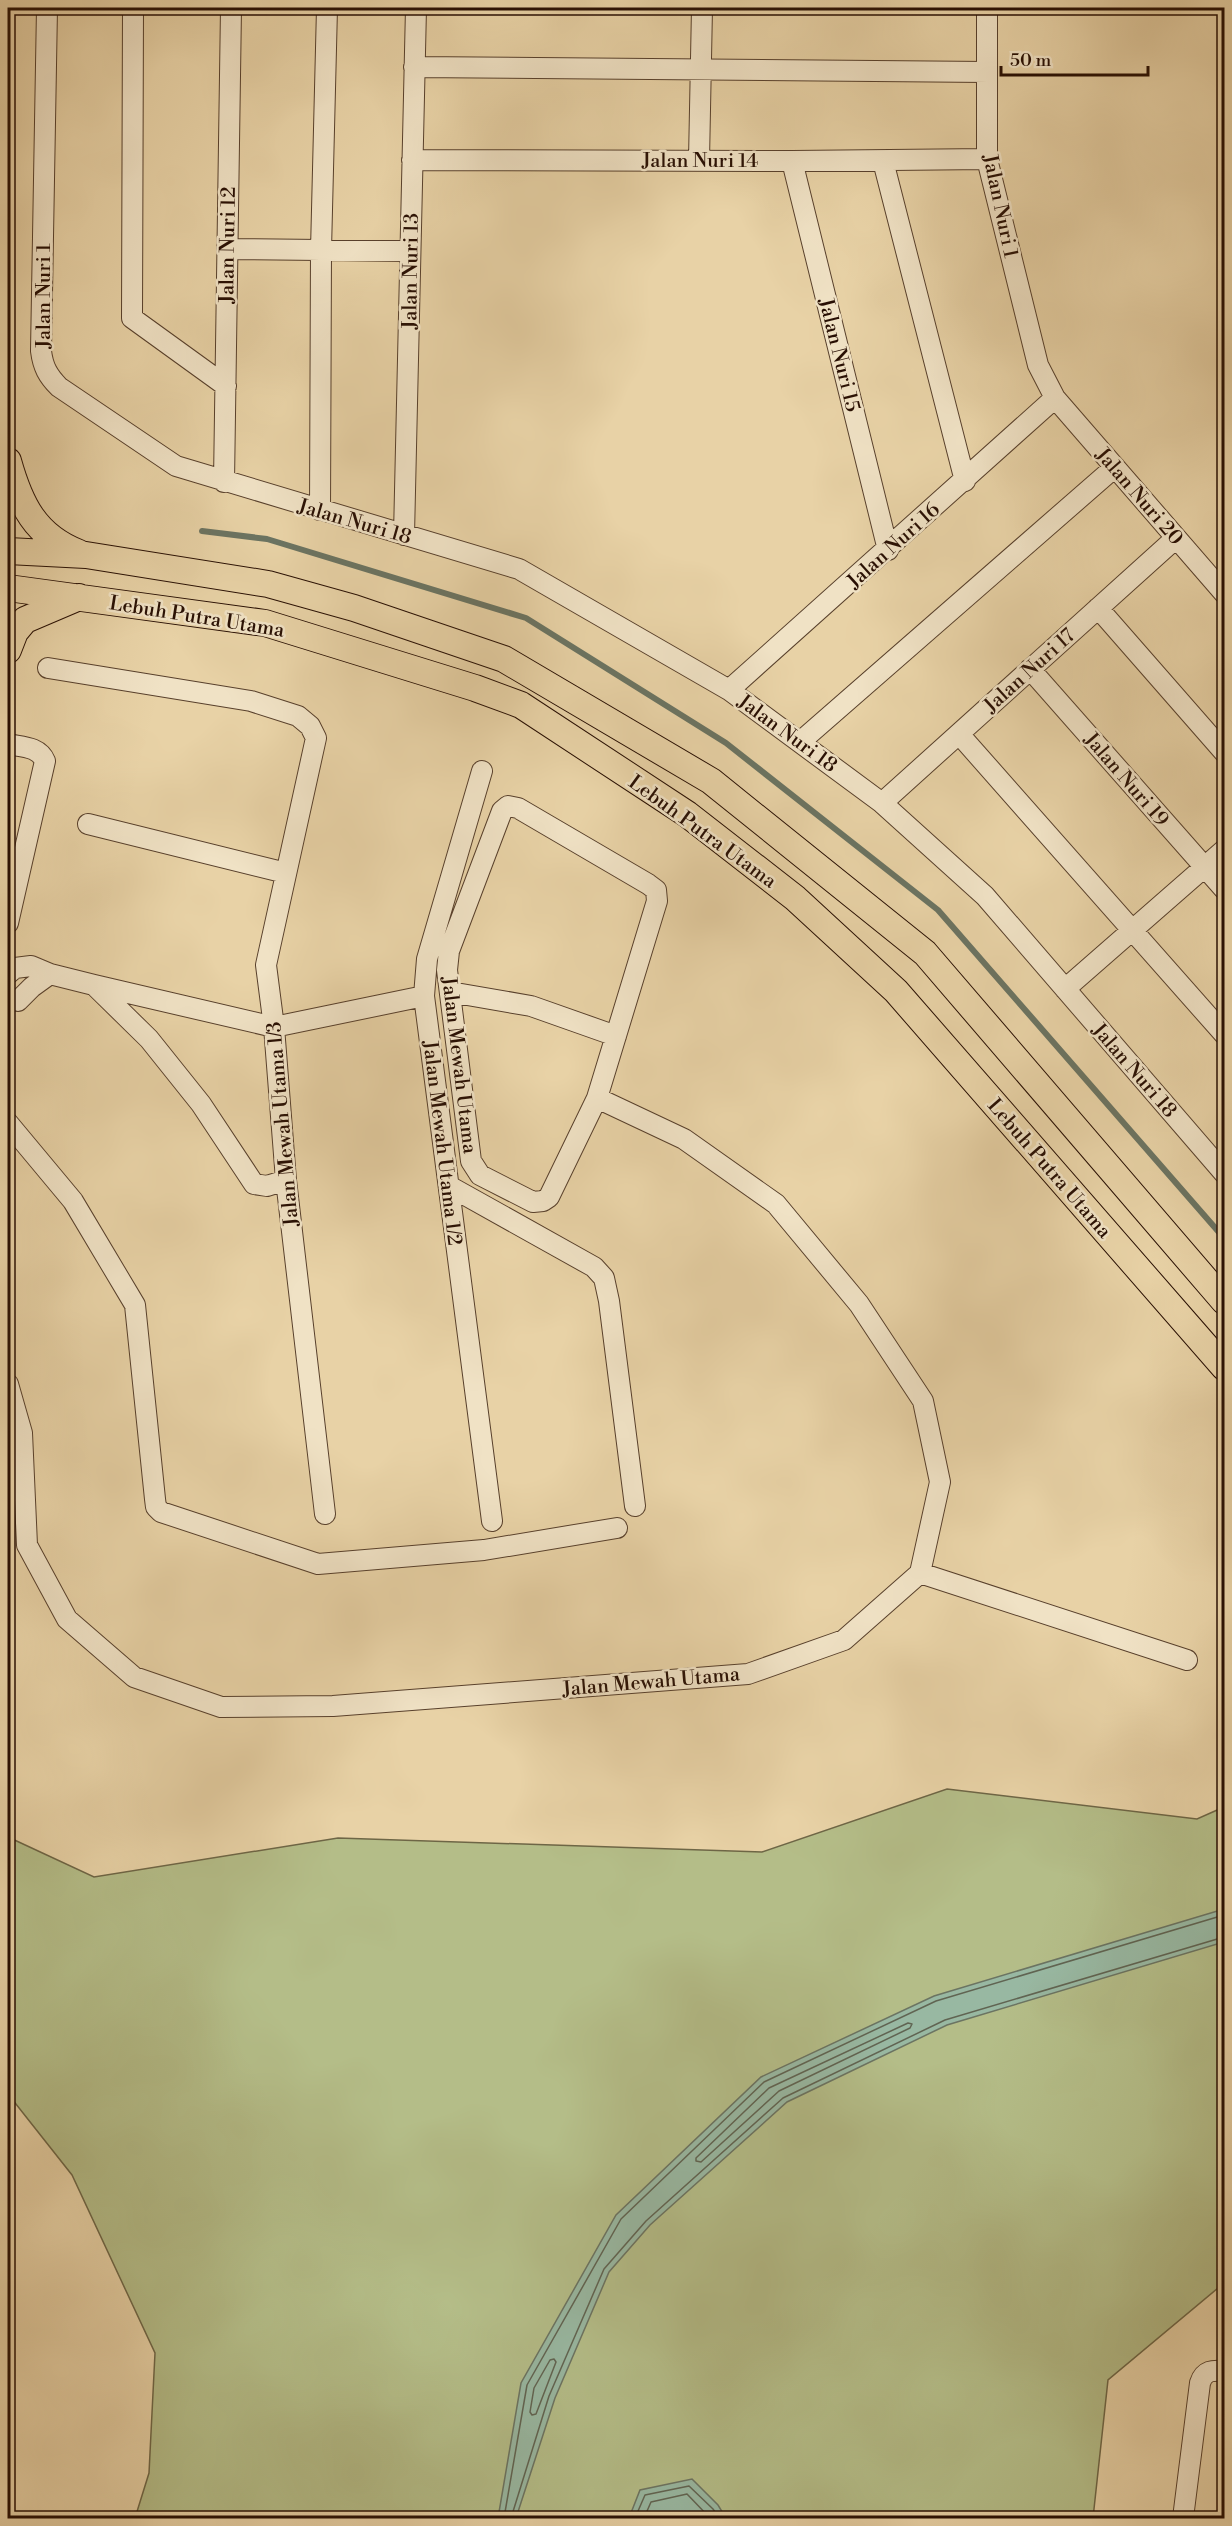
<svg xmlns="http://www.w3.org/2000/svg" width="1232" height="2526" font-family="'Libre Bodoni',serif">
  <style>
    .green { fill: #b4bd88; stroke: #6e6646; stroke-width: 1.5 }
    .water { fill: #98b8a2; stroke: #6b7462; stroke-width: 1.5 }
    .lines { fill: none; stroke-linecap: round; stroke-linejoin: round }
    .shore { stroke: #606452; stroke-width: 1.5 }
    .stream { stroke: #6b7462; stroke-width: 6 }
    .minor-casing { stroke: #58402c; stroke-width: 22 }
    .major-casing { stroke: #280f03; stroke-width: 28 }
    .minor { stroke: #f0e2c5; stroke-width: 20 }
    .major { stroke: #e8d2a6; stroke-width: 26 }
    .labels { text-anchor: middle; stroke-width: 5; stroke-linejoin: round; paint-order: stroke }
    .street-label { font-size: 20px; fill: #280f03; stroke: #f0e2c5 }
  </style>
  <rect width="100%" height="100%" fill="#e8d2a6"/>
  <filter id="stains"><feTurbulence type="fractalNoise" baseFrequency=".00333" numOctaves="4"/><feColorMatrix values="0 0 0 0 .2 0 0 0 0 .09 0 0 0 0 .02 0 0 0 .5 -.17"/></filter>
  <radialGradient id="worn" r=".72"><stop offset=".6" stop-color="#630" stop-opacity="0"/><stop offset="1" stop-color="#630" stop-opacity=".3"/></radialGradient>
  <path class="green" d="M947 1789 1197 1819 1224 1807V2283L1108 2380 1093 2518H135L149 2473 155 2353 72 2175 8 2094V1837L94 1877 338 1838 762 1852Z"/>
  <path class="water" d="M1224 1909V1942L947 2025 787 2102 650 2225 609 2272 555 2398 516 2518H498L521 2383 616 2215 761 2077 934 1996Z
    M692 2479 718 2505 726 2518H629L640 2490Z"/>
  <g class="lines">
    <path class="shore" d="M908 2023 912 2024 910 2028 779 2091 701 2162 696 2161V2158L769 2088Z
      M554 2359 556 2362 536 2414 532 2415 530 2412 534 2388 550 2360Z
      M504 2518 527 2385 621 2219 764 2082 936 2001 1224 1915
      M511 2518 549 2396 604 2269 646 2221 783 2098 945 2020 1224 1937
      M635 2518 645 2495 689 2486 713 2509 719 2518
      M644 2518 651 2502 687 2494 710 2518"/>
    <path class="stream" d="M202 531 267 539 526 618 726 743 938 910 1224 1238"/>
    <defs>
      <path id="minor" d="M47 8 41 351C43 367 48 376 59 387L176 466 519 569 729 690 882 803 985 896 1224 1173
        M133 8 132 318 226 386
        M987 8V159L1038 365 1055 398 1224 593
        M414 67 987 72
        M412 160 792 161 987 159
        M699 160 702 8
        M792 161 888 550
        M883 161 965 481
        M227 249 410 251
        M224 482 231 8
        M320 510 321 250 327 8
        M404 535 416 8
        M1098 608 1224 752
        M48 668 251 701 298 716 310 726 316 738 266 965 274 1027 286 1180 325 1514
        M1030 669 1224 889
        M729 690 1055 398
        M959 734 1224 1034
        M800 742 1115 467
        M8 744C21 747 39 746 45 761L8 923
        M482 771 427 959 424 996 492 1521
        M882 803 1176 538
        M508 806 518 808 648 884 656 890 657 901 597 1098 549 1197 543 1201 533 1202 480 1175 471 1161 447 970 449 951 502 811Z
        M88 824 286 873
        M8 974 15 968 31 966 50 974 94 985 274 1027 424 996
        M94 985 149 1039 201 1104 254 1184 267 1186 286 1180
        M1065 989 1224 850
        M450 992 531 1006 616 1036
        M18 1001 32 987 50 974
        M8 1123 73 1201 135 1305 155 1499 156 1507 161 1512 318 1564 484 1550 617 1528
        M449 1186 594 1267 604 1278 609 1301 635 1506
        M8 1384 22 1433 27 1545 67 1619 134 1677 221 1707 333 1706 748 1674 844 1640 920 1573 940 1482 923 1401 859 1304 776 1204 684 1139 597 1098
        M920 1573 1187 1660
        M1183 2518 1200 2383C1204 2370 1213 2370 1224 2371"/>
      <path id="major" d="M8 461C20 504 35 536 79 553
        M8 551 86 555 268 584 354 608 504 659 711 781 925 953 1224 1301
        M8 588 265 623 475 688 521 705 687 814 795 898 896 991 1224 1367
        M8 650 15 632 25 620 79 597"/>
    </defs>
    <use href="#minor" class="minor-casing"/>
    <use href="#major" class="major-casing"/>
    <use href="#minor" class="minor"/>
    <use href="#major" class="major"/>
  </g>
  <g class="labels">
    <g class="street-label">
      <text x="700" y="167">Jalan Nuri 14</text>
      <text transform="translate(1001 206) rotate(78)" y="7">Jalan Nuri 1</text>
      <text transform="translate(227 245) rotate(-89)" y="7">Jalan Nuri 12</text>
      <text transform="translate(410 271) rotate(-89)" y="7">Jalan Nuri 13</text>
      <text transform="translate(43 296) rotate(-90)" y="7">Jalan Nuri 1</text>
      <text transform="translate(840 355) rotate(76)" y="7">Jalan Nuri 15</text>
      <text transform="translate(1140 496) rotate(49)" y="7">Jalan Nuri 20</text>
      <text transform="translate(355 521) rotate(16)" y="7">Jalan Nuri 18</text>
      <text transform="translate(893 545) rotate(-42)" y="7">Jalan Nuri 16</text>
      <text transform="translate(197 616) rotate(9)" y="7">Lebuh Putra Utama</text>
      <text transform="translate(1029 670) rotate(-42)" y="7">Jalan Nuri 17</text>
      <text transform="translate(788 733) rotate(36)" y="7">Jalan Nuri 18</text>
      <text transform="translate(1127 779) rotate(49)" y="7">Jalan Nuri 19</text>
      <text transform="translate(703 831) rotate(36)" y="7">Lebuh Putra Utama</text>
      <text transform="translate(460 1065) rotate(83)" y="7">Jalan Mewah Utama</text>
      <text transform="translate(1135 1070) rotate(49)" y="7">Jalan Nuri 18</text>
      <text transform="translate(282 1124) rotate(-95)" y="7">Jalan Mewah Utama 1/3</text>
      <text transform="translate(443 1143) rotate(83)" y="7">Jalan Mewah Utama 1/2</text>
      <text transform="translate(1050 1168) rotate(49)" y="7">Lebuh Putra Utama</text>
      <text transform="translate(651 1681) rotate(-5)" y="7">Jalan Mewah Utama</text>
    </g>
  </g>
  <rect width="1232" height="2526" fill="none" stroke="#e8d2a6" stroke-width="30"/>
  <rect x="9" y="9" width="1214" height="2508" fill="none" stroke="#280f03" stroke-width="3"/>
  <rect x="15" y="15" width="1202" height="2496" fill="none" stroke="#280f03" stroke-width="1.5"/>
  <path d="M1001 66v9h147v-9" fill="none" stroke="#280f03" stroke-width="3"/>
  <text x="1010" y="66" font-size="18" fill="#280f03" stroke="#f0e2c5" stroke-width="4.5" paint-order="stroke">50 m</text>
  <rect width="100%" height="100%" filter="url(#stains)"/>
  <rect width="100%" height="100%" fill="url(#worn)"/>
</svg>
